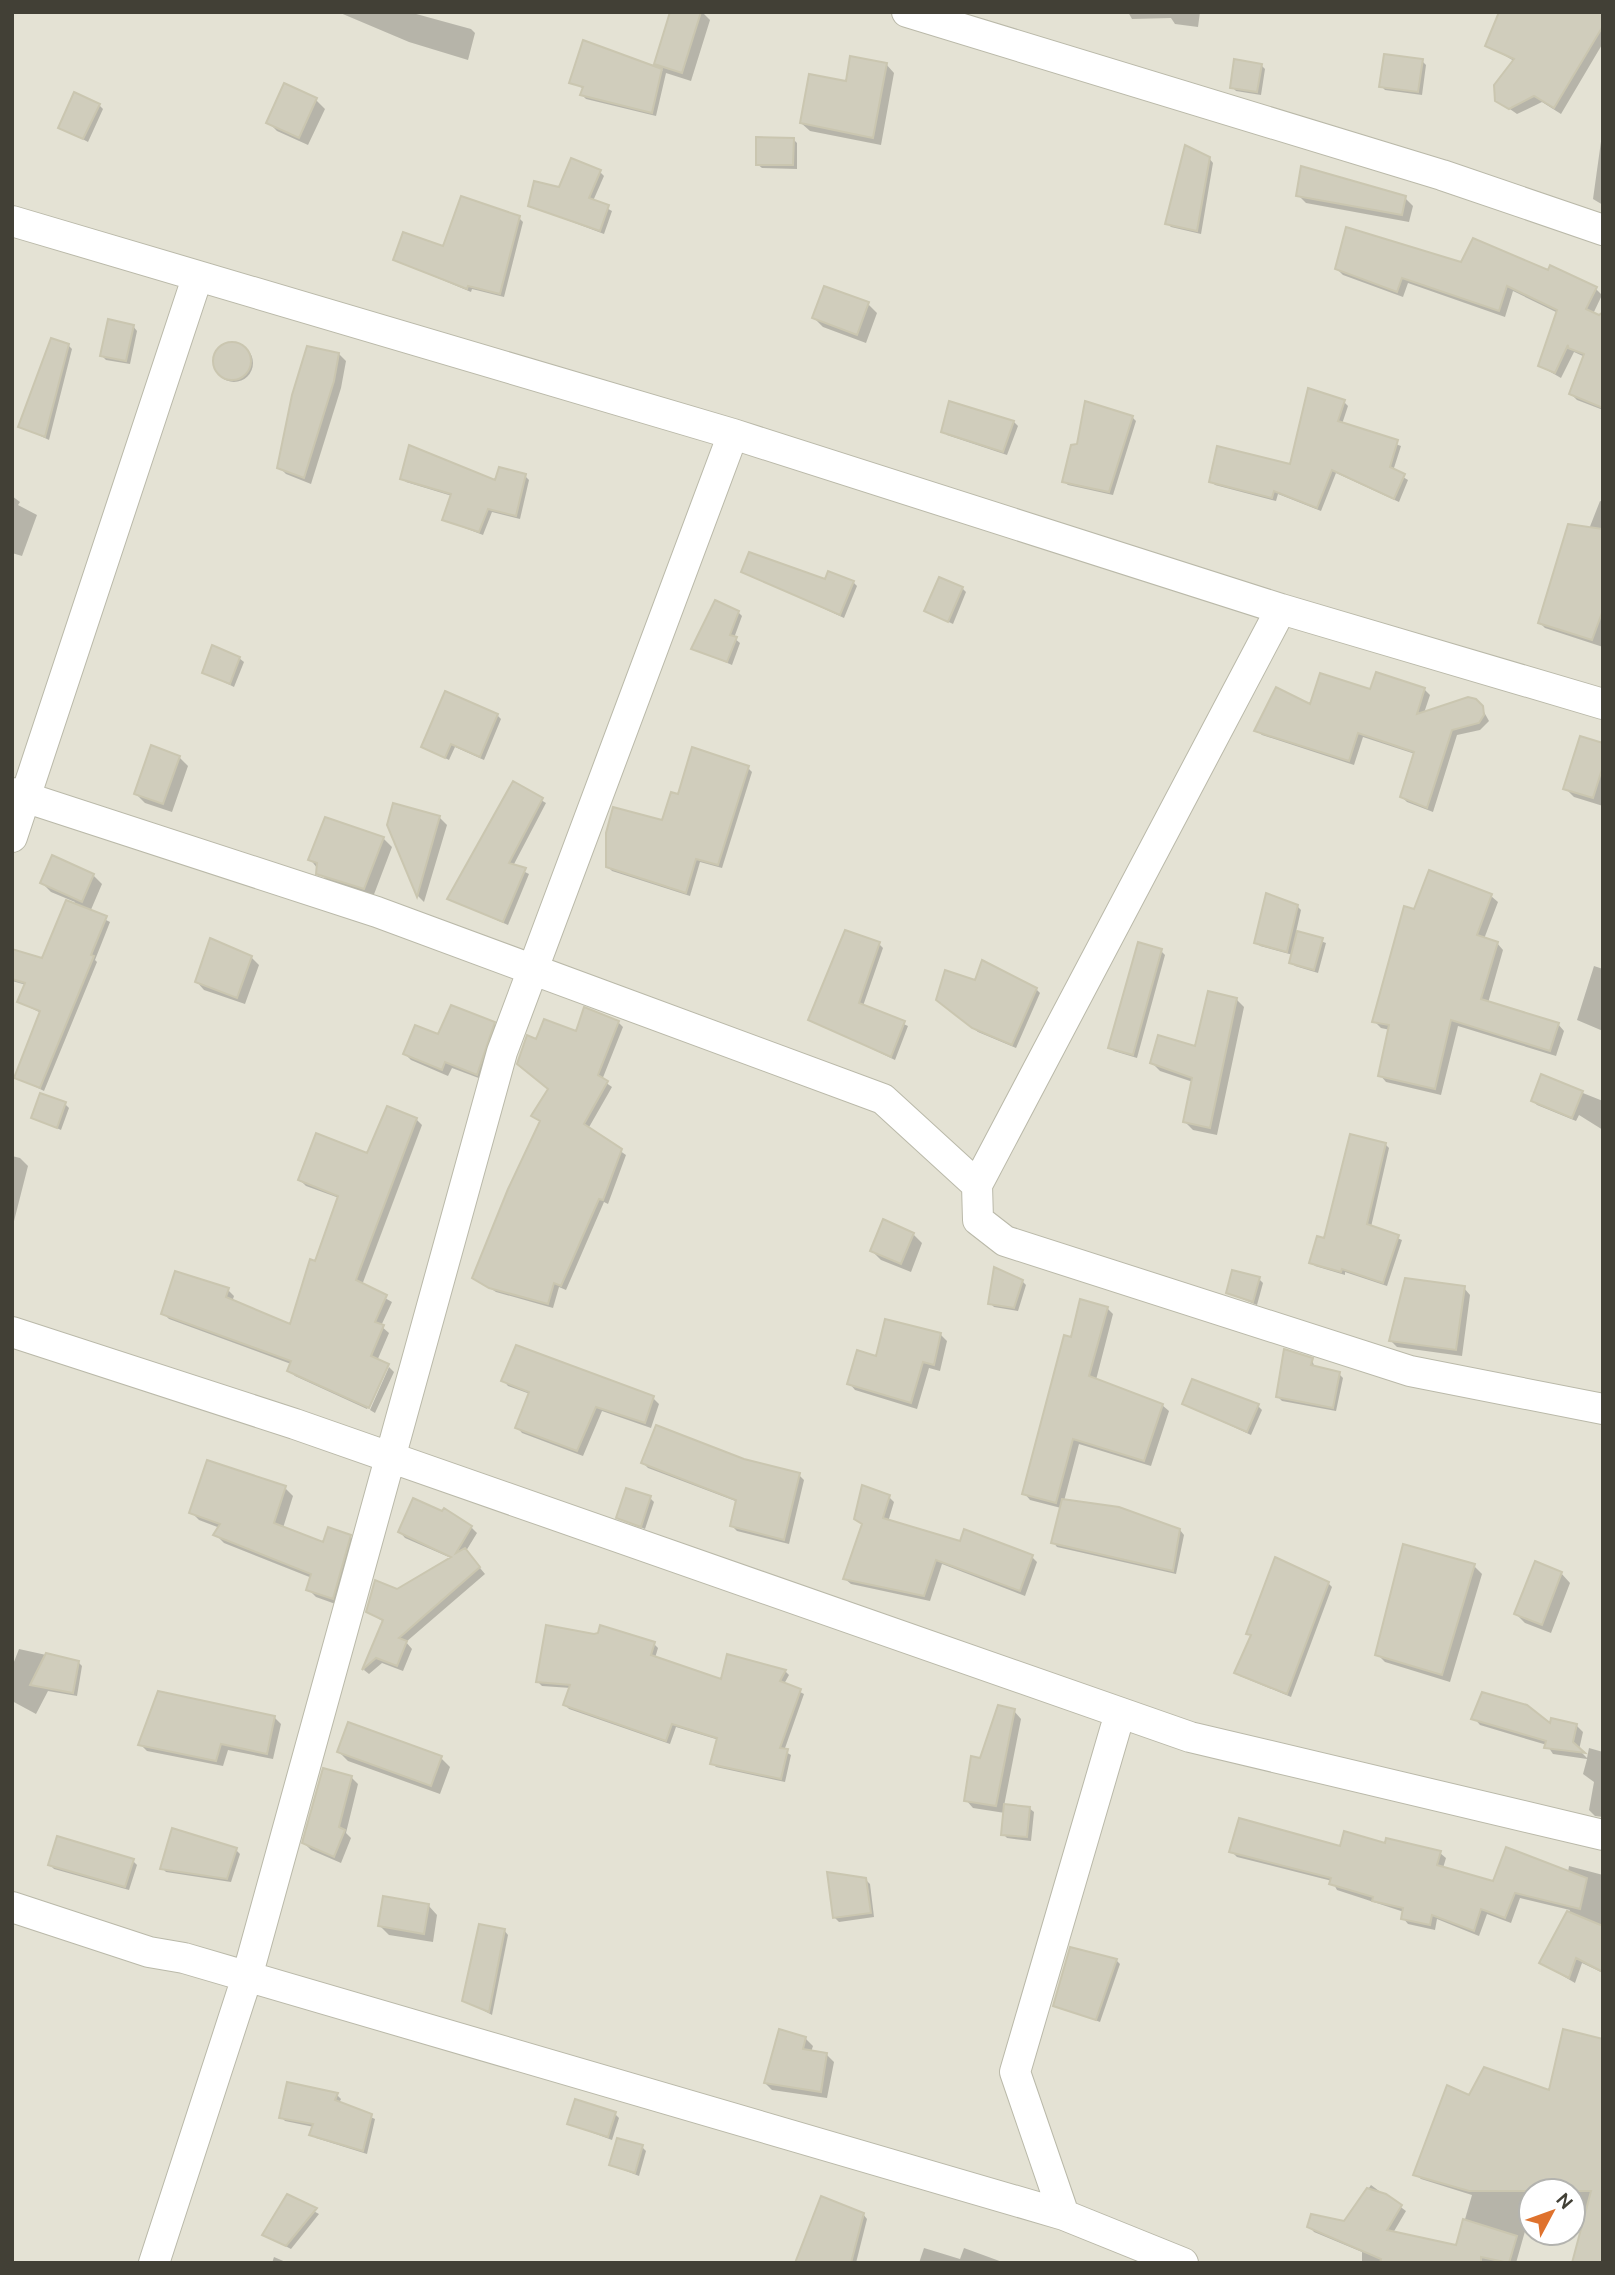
<svg xmlns="http://www.w3.org/2000/svg" width="1615" height="2275" font-family="Ubuntu,sans-serif">
  <style>
    .residential { fill: #e4e2d4; fill-rule: evenodd }
    .shadow { fill: #0003 }
    .building { fill: #d0cdbc; stroke: #cac6b0; stroke-width: 2 }
    .lines { fill: none; stroke-linecap: round; stroke-linejoin: round }
    .minor-casing { stroke: #bab9a9; stroke-width: 32 }
    .minor { stroke: #fff; stroke-width: 30 }
  </style>
  <rect width="100%" height="100%" fill="#f0f0e5"/>
  <path class="residential" d="M12 12H1603V2263H12ZM1531 2191H1573V2233H1531Z"/>
  <path class="shadow" d="M338 12H409L471 29 475 33 468 60 409 42Z
    M671 12H702L710 20 691 81 666 73 656 116 586 99 582 95 584 89 571 82 584 43 663 71 656 64Z
    M1128 12H1200L1198 27 1175 24 1171 18 1132 19Z
    M1603 24V43L1561 114 1542 102 1517 114 1497 100 1514 61 1487 45Z
    M1422 61 1426 65 1422 95 1385 90 1381 86Z
    M886 64 894 73 881 145 810 131 801 123 848 83Z
    M1261 65 1265 69 1261 95 1236 91 1232 87Z
    M316 100 325 109 308 145 277 131 268 122Z
    M99 105 103 109 88 142 60 127Z
    M1603 127V205L1593 199Z
    M793 139 797 143V169L762 168 757 164Z
    M1209 158 1213 163 1201 234 1171 227 1167 223Z
    M600 172 604 176 593 201 612 211 604 234 530 206Z
    M1298 195 1405 198 1413 206 1409 222 1306 203Z
    M519 218 523 222 504 297 472 289 471 292 395 260 444 249Z
    M1462 264 1549 272 1596 289 1602 295 1593 314 1603 318V410L1577 400 1571 394 1585 357 1574 352 1561 378 1540 366 1558 313 1513 291 1505 317 1408 283 1403 297 1343 275 1336 268Z
    M868 304 877 313 866 343 823 327 814 318Z
    M133 326 137 331 130 364 106 360 102 356Z
    M215 363a19 19 0 1 1 38 0a19 19 0 1 1-38 0Z
    M68 345 72 349 49 440 20 426Z
    M339 354 346 361 341 388 311 484 286 474 279 467Z
    M1344 402 1348 406 1342 424 1401 446 1393 471 1408 480 1399 502 1336 473 1321 511 1278 494 1276 501 1215 485 1211 481 1292 466Z
    M951 404 1014 422 1018 426 1007 455 947 435 943 431Z
    M1132 417 1136 421 1113 495 1068 485 1063 481Z
    M525 476 529 480 520 519 492 512 483 535 444 520 452 496 406 482 402 478 497 483Z
    M12 496 20 502 18 505 37 515 22 556 12 553Z
    M1600 501 1603 502V647L1545 628 1540 623 1589 529Z
    M743 571 853 582 857 586 844 618Z
    M962 588 966 592 953 624 926 611Z
    M738 612 742 616 734 638 740 643 732 665 693 648 702 626 706 627Z
    M239 658 244 662 234 687 204 672Z
    M1424 689 1430 695 1424 713 1479 703 1489 721 1480 730 1457 735 1433 812 1407 802 1402 797 1415 754 1363 737 1354 765 1262 735 1256 730 1311 707 1372 691Z
    M497 715 501 719 484 760 455 747 449 760 423 747Z
    M1603 745V806L1574 797 1565 788Z
    M179 757 188 766 172 812 145 803 136 794Z
    M748 768 752 772 722 868 700 862 690 896 612 871 608 867 663 823 679 796Z
    M514 784 546 803 513 866 529 874 508 925 449 899Z
    M439 817 447 825 424 902 418 896 389 825Z
    M383 838 392 847 373 897 328 882 310 859Z
    M93 875 102 884 90 912 110 922 95 960 97 962 44 1091 16 1077 41 1013 19 1002 26 985 12 981V951L43 960 74 905 75 902 51 892 42 883Z
    M1491 896 1498 902 1484 939 1497 943 1503 950 1488 1003 1558 1024 1564 1031 1556 1056 1458 1026 1441 1095 1386 1082 1380 1075 1390 1030 1381 1028 1374 1021 1415 911Z
    M1297 906 1301 910 1296 932 1326 943 1318 973 1295 966 1291 962 1293 955 1260 946 1256 942Z
    M879 944 883 948 863 1006 908 1026 895 1060 810 1019Z
    M1161 951 1165 955 1137 1058 1114 1051 1110 1047Z
    M251 957 259 965 245 1004 204 990 197 982Z
    M1594 966 1603 969V1031L1577 1020Z
    M976 982 1036 989 1040 993 1016 1048 978 1032 942 1004Z
    M1236 999 1244 1007 1217 1135 1193 1130 1185 1122 1193 1082 1160 1071 1152 1063 1197 1048Z
    M618 1022 623 1027 602 1080 612 1087 588 1129 626 1155 608 1204 604 1202 566 1290 559 1287 553 1308 496 1292 475 1278 542 1122 533 1115 550 1090 537 1041Z
    M494 1023 500 1030 484 1080 452 1068 448 1076 411 1060 405 1054 439 1037Z
    M1540 1076 1603 1101V1130L1579 1115 1576 1121 1537 1105 1533 1101Z
    M65 1104 69 1108 61 1130 33 1117Z
    M416 1119 422 1125 362 1285 392 1302 381 1326 389 1333 377 1361 386 1366 367 1409 295 1376 289 1370 291 1364 169 1319 163 1313 228 1290 234 1296 232 1302 291 1326 339 1198 306 1186 300 1180 368 1155Z
    M1385 1144 1389 1148 1371 1227 1402 1240 1387 1286 1345 1272V1275L1315 1266 1311 1262Z
    M12 1156 20 1158 28 1166 12 1229Z
    M913 1234 922 1243 911 1272 881 1260 872 1251Z
    M1259 1279 1263 1283 1257 1305 1228 1293Z
    M1022 1281 1026 1285 1018 1311 994 1307 990 1303Z
    M1464 1288 1470 1295 1462 1356 1397 1347 1391 1341Z
    M1107 1308 1113 1314 1096 1380 1162 1405 1169 1411 1151 1466 1079 1444 1064 1501 1180 1530 1184 1535 1176 1574 1057 1547 1053 1542 1061 1508 1030 1500 1024 1493 1072 1339Z
    M941 1335 947 1341 940 1371 929 1368 917 1409 855 1390 849 1383 878 1359Z
    M1312 1360 1315 1368 1339 1374 1343 1378 1336 1411 1282 1401 1278 1397Z
    M389 1367 394 1372 375 1413 370 1410Z
    M503 1380 653 1398 659 1404 651 1428 602 1411 583 1456 522 1433 517 1427 530 1394 508 1386Z
    M1184 1404 1258 1406 1262 1410 1251 1435Z
    M743 1461 799 1475 804 1480 789 1544 737 1531 732 1526 738 1502 648 1468 643 1463Z
    M285 1488 293 1496 283 1528 324 1544 350 1536 358 1545 341 1606 316 1597 308 1589 312 1578 224 1543 216 1535 220 1528 199 1520 191 1512Z
    M889 1497 894 1502 888 1522 961 1543 1032 1557 1037 1562 1025 1596 942 1564 930 1601 851 1584 845 1579 863 1525 856 1518Z
    M650 1498 654 1502 645 1529 618 1517Z
    M471 1527 477 1533 466 1551 485 1574 406 1642 412 1649 403 1671 382 1663 369 1674 364 1670 384 1622 368 1612 451 1558 405 1538 400 1532Z
    M1404 1546 1474 1566 1482 1574 1450 1682 1385 1662 1377 1654Z
    M1561 1573 1570 1583 1551 1633 1525 1623 1516 1614Z
    M1328 1583 1332 1587 1291 1697 1240 1676 1236 1672 1252 1637 1248 1633Z
    M654 1644 658 1648 655 1658 722 1681 785 1671 789 1675 784 1684 804 1694 784 1751 791 1755 785 1782 716 1767 712 1763 719 1740 676 1727 670 1744 569 1709 565 1705 571 1688 542 1686 538 1682Z
    M19 1649 78 1662 82 1666 77 1696 48 1691 36 1714 12 1701V1667Z
    M1014 1711 1021 1719 1004 1806 1029 1808 1034 1812 1031 1841 1007 1838 1003 1834 1005 1813 973 1808 966 1800 981 1760Z
    M274 1717 281 1724 273 1759 228 1750 223 1766 147 1751 140 1744Z
    M1474 1718 1551 1727 1576 1725 1583 1732 1579 1750 1587 1758 1589 1748 1603 1752V1817L1595 1816 1589 1810 1594 1782 1583 1774 1587 1759 1553 1754 1547 1745 1480 1725Z
    M349 1724 441 1758 450 1767 440 1794 348 1761 339 1752Z
    M351 1777 358 1784 346 1833 351 1838 341 1863 311 1850 304 1843Z
    M1386 1845 1440 1853 1446 1858 1443 1868 1494 1883 1568 1872 1569 1866 1603 1875V1973L1582 1963 1575 1983 1541 1963 1570 1910 1520 1898 1511 1923 1487 1914 1479 1936 1437 1919 1435 1930 1408 1924 1403 1918 1404 1912 1337 1890 1332 1881 1237 1857 1231 1851Z
    M236 1850 240 1854 231 1882 166 1872 162 1868Z
    M133 1861 137 1865 129 1890 54 1869 50 1865Z
    M865 1879 870 1884 874 1917 839 1922 835 1918Z
    M428 1905 437 1915 433 1942 389 1935 380 1926Z
    M504 1930 508 1935 492 2015 464 2000Z
    M1116 1960 1120 1964 1100 2022 1055 2005Z
    M806 2039 813 2046 811 2052 827 2055 834 2062 827 2098 772 2090 765 2083Z
    M1603 2040V2263L1587 2211 1573 2206V2191H1531V2210L1516 2263H1362V2252L1314 2232 1309 2226 1344 2223 1371 2185 1406 2211 1393 2233 1457 2247 1472 2195 1421 2179 1415 2174 1470 2098 1550 2092Z
    M337 2095 341 2099 339 2103 375 2119 367 2154 316 2138 311 2134 314 2127 285 2121 281 2117Z
    M615 2114 619 2118 612 2140 569 2124Z
    M642 2147 646 2151 639 2176 611 2165Z
    M288 2197 319 2214 291 2249 264 2235Z
    M863 2214 867 2219 856 2263H797Z
    M924 2248 960 2259 964 2248 1005 2263H919Z
    M274 2257 288 2263H272Z"/>
  <path class="building" d="M670 12H701L682 73 654 64Z
    M1499 12H1603V26L1554 108 1534 96 1509 109 1495 101 1494 85 1514 59 1485 46Z
    M583 40 662 69 652 113 580 95 583 87 569 83Z
    M1384 54 1423 59 1418 92 1379 87Z
    M850 56 887 63 873 138 800 123 809 74 846 81Z
    M1234 59 1262 64 1257 92 1230 88Z
    M284 83 317 98 299 138 266 123Z
    M74 92 100 104 83 139 58 128Z
    M756 137 794 138 793 165H756Z
    M1185 145 1210 157 1197 231 1165 224Z
    M571 158 601 170 589 198 609 205 600 231 528 206 534 181 559 187Z
    M1301 166 1406 196 1402 215 1296 196Z
    M461 196 520 216 500 294 468 286 467 289 393 260 403 232 443 246Z
    M1346 227 1461 262 1473 238 1548 270 1550 265 1597 287 1586 309 1599 315 1603 312V408L1569 394 1584 354 1568 348V345L1555 373 1538 366 1557 310 1507 286 1499 311 1402 278 1397 292 1335 269Z
    M824 286 869 302 857 335 812 318Z
    M108 319 134 325 126 361 100 356Z
    M51 338 69 344 45 437 18 427Z
    M213 361a19 19 0 1 1 38 0a19 19 0 1 1-38 0Z
    M307 346 339 353 334 381 304 478 277 468 292 395Z
    M1308 388 1345 400 1338 421 1398 440 1390 467 1405 474 1394 499 1332 470 1317 508 1274 491 1272 498 1209 482 1217 446 1290 464Z
    M949 401 1014 421 1003 452 941 432Z
    M1085 401 1133 416 1109 492 1062 482 1071 445 1077 444Z
    M409 445 495 480 499 467 526 474 516 516 488 509 479 532 442 520 451 494 400 479Z
    M1568 524 1603 529V610L1592 640 1538 623Z
    M749 552 825 579 828 571 854 581 840 615 741 572Z
    M939 577 963 587 948 622 924 611Z
    M715 600 739 611 730 635 737 637 727 662 691 649Z
    M212 645 240 657 230 684 202 673Z
    M1376 672 1425 688 1417 714 1468 697 1476 699 1483 706 1484 715 1479 723 1452 730 1427 808 1400 797 1414 752 1358 733 1349 761 1254 731 1276 687 1310 704 1320 673 1370 689Z
    M445 691 498 714 480 757 451 744 445 758 421 747Z
    M1580 736 1603 743V766L1593 798 1563 789Z
    M151 745 180 756 163 804 134 794Z
    M692 747 749 766 718 865 696 859 686 893 606 867V833L613 807 662 820 671 792 678 794Z
    M513 781 543 798 509 863 526 868 503 922 447 899Z
    M393 803 440 816 417 897 387 825Z
    M325 817 384 837 364 889 316 874 317 863 308 860Z
    M52 855 94 874 82 902 40 883Z
    M1429 870 1492 894 1477 935 1498 942 1481 999 1559 1023 1550 1051 1451 1020 1435 1089 1378 1076 1389 1025 1372 1022 1404 906 1414 909Z
    M1266 893 1298 905 1287 952 1254 943Z
    M66 900 107 916 91 955 94 956 40 1088 14 1078 40 1011 17 1002 25 983 12 979V949L42 958Z
    M845 930 880 942 859 1003 905 1021 891 1057 808 1020Z
    M1297 931 1323 938 1314 970 1289 963Z
    M210 938 252 956 237 998 195 982Z
    M1138 942 1162 949 1133 1055 1108 1048Z
    M982 960 1037 988 1012 1045 972 1028 936 1000 945 970 975 980Z
    M1208 991 1237 998 1210 1128 1183 1122 1192 1078 1150 1063 1158 1035 1195 1046Z
    M451 1005 495 1022 477 1075 445 1062 442 1070 403 1054 415 1025 438 1034Z
    M584 1007 619 1021 598 1075 608 1081 584 1124 622 1149 603 1200 599 1199 561 1286 554 1283 548 1304 489 1288 472 1278 508 1189 540 1121 531 1116 548 1089 517 1064 527 1035 536 1039 544 1019 576 1031Z
    M1541 1074 1583 1091 1572 1118 1531 1101Z
    M40 1093 66 1102 57 1128 31 1118Z
    M387 1106 417 1118 356 1280 387 1295 375 1322 384 1325 371 1356 389 1364 369 1408 287 1371 291 1361 161 1314 175 1271 229 1288 226 1297 290 1324 310 1259 315 1261 338 1196 298 1180 316 1133 367 1153Z
    M1350 1134 1386 1143 1367 1224 1399 1235 1383 1283 1342 1269 1341 1272 1309 1263 1317 1236 1324 1238Z
    M883 1219 914 1233 901 1264 870 1251Z
    M994 1267 1023 1280 1014 1308 988 1304Z
    M1232 1270 1260 1277 1253 1302 1226 1293Z
    M1405 1278 1465 1286 1456 1350 1389 1341Z
    M1080 1299 1108 1307 1089 1376 1163 1404 1144 1461 1073 1439 1056 1503 1022 1494 1064 1335 1071 1337Z
    M885 1319 941 1333 934 1365 923 1362 911 1403 847 1384 857 1350 876 1356Z
    M516 1345 654 1396 645 1423 596 1407 577 1451 515 1428 529 1392 501 1381Z
    M1284 1349 1313 1358 1311 1365 1340 1372 1333 1408 1276 1397Z
    M1192 1379 1259 1404 1247 1432 1182 1404Z
    M656 1425 744 1459 800 1473 784 1540 730 1526 736 1500 641 1463Z
    M207 1460 286 1486 274 1523 323 1542 328 1527 351 1535 333 1599 306 1590 311 1574 213 1535 220 1524 189 1513Z
    M862 1485 890 1495 883 1518 960 1541 964 1529 1033 1555 1020 1591 936 1560 924 1596 843 1579 862 1524 854 1519Z
    M626 1488 651 1496 641 1527 616 1518Z
    M413 1498 442 1511 444 1508 472 1526 456 1553 465 1548 480 1567 399 1638 407 1641 397 1666 376 1658 362 1670 383 1620 366 1612 375 1580 397 1589 451 1557 398 1532Z
    M1062 1499 1119 1507 1180 1529 1173 1571 1051 1543Z
    M1403 1544 1475 1564 1442 1675 1375 1655Z
    M1275 1557 1329 1582 1287 1694 1234 1673 1251 1635 1246 1634Z
    M1535 1561 1562 1572 1542 1625 1514 1614Z
    M546 1625 594 1634 598 1633 600 1625 655 1642 651 1655 721 1679 727 1654 786 1670 780 1681 801 1689 780 1748 788 1749 781 1779 710 1764 717 1738 672 1724 666 1741 563 1705 570 1685 536 1682Z
    M46 1653 79 1661 73 1693 30 1685Z
    M158 1691 275 1716 267 1754 221 1744 216 1761 138 1745Z
    M1482 1692 1527 1705 1550 1723 1551 1718 1577 1724 1573 1742 1585 1753 1544 1748 1546 1741 1471 1719Z
    M998 1705 1015 1709 996 1806 964 1801 971 1756 980 1758Z
    M348 1722 442 1756 431 1786 337 1752Z
    M323 1768 352 1776 339 1827 345 1830 334 1857 302 1843Z
    M1004 1804 1030 1807 1027 1837 1001 1835Z
    M1239 1818 1340 1846 1344 1831 1385 1843 1386 1838 1441 1851 1437 1865 1493 1881 1506 1847 1587 1878 1580 1909 1515 1893 1505 1918 1481 1909 1474 1931 1432 1915 1430 1925 1401 1919 1403 1908 1372 1901 1373 1897 1329 1884 1331 1878 1229 1852Z
    M172 1828 237 1848 227 1879 160 1869Z
    M57 1836 134 1859 125 1887 48 1865Z
    M827 1872 866 1878 871 1913 833 1918Z
    M383 1896 429 1904 424 1934 378 1926Z
    M1567 1911 1603 1926V1972L1576 1958 1569 1978 1539 1963Z
    M479 1924 505 1929 489 2012 462 2001Z
    M1070 1947 1117 1959 1096 2020 1053 2006Z
    M779 2029 806 2037 803 2049 827 2053 821 2092 764 2083Z
    M1563 2029 1603 2039V2263H1572L1591 2191H1469L1413 2175 1447 2085 1469 2095 1484 2067 1549 2090Z
    M287 2082 338 2093 335 2100 372 2114 363 2151 309 2135 313 2124 279 2118Z
    M575 2099 616 2112 608 2137 567 2124Z
    M617 2138 643 2145 635 2173 609 2165Z
    M1367 2188 1386 2194 1402 2205 1387 2230 1456 2245 1463 2219 1517 2236 1509 2263 1481 2257V2263H1380L1381 2259 1307 2227 1311 2214 1344 2221Z
    M287 2194 317 2208 286 2246 262 2235Z
    M821 2196 864 2213 851 2263H795Z"/>
  <g class="lines">
    <defs>
      <path id="minor" d="M907 12 1442 175 1603 230
        M12 221 733 434 1281 609 1603 704
        M12 793 377 912 883 1099 977 1185 978 1220 1005 1241 1410 1371 1603 1409
        M12 837 197 278
        M977 1185 1281 609
        M12 1332 295 1424 1190 1737 1603 1835
        M12 1907 149 1952 184 1958 1064 2215 1183 2263
        M1064 2215 1015 2072 1120 1713
        M154 2263 247 1977 502 1052 733 434"/>
    </defs>
    <use href="#minor" class="minor-casing"/>
    <use href="#minor" class="minor"/>
  </g>
  <rect width="1615" height="2275" fill="none" stroke="#424036" stroke-width="28"/>
  <g transform="translate(1552 2212) rotate(49)"><circle r="33" fill="#ffffff" stroke="#b3b3af" stroke-width="2"/>
  <path d="M0-5L12 26L0 18L-12 26Z" fill="#df722d"/>
  <text y="-10" font-size="19" font-weight="bold" text-anchor="middle" fill="#424036">N</text>
  </g>
</svg>
